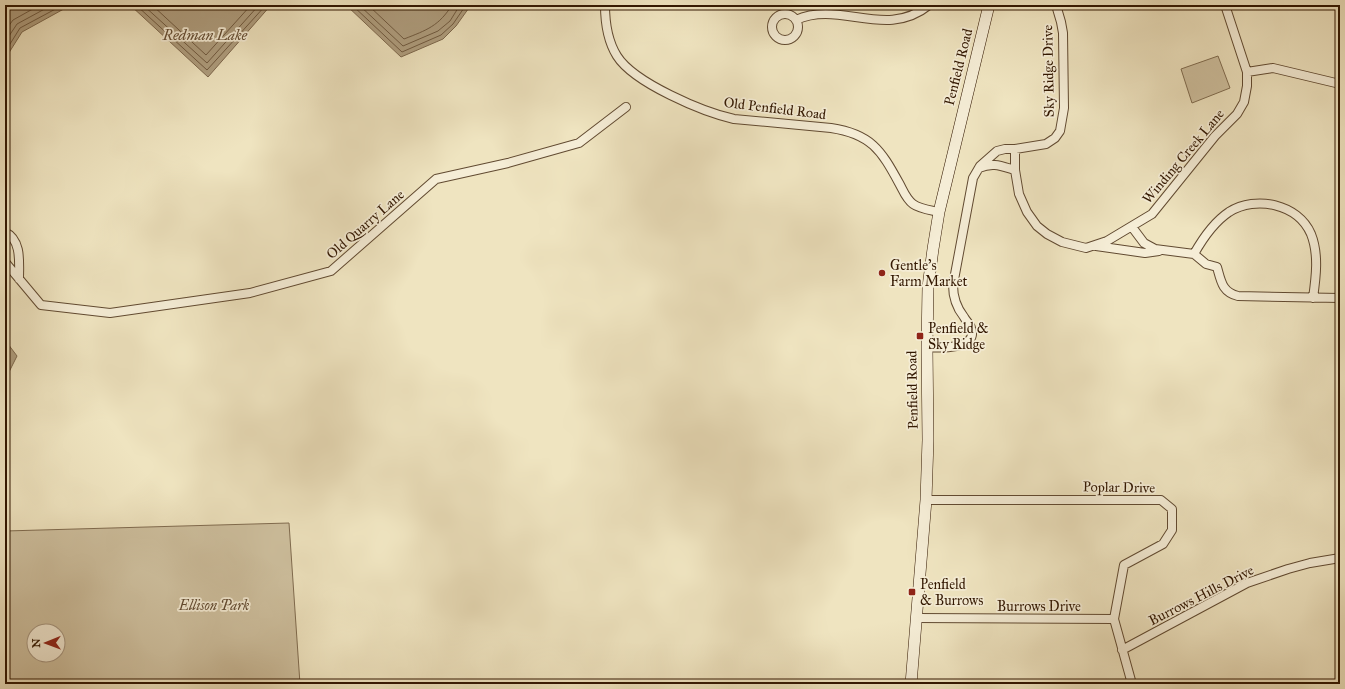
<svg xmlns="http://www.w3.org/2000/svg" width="1345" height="689" font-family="'IM FELL Great Primer',serif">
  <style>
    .green { fill: #cfc1a0; stroke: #806c50; fill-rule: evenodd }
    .water { fill: #af9e7f; stroke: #7d684d }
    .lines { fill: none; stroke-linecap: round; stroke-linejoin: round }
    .shore { stroke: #705a40; stroke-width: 1 }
    .street-casing { stroke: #614a31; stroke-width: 10 }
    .secondary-casing { stroke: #321701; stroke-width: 12 }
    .street { stroke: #f5edd6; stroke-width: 8 }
    .secondary { stroke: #f5edd6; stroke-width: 11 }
    .poi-dot { fill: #8f2418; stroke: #f5edd6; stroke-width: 1.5 }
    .labels { text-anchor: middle; stroke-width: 3.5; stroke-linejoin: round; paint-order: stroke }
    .street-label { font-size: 14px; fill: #321701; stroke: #f5edd6 }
    .poi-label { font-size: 14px; fill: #321701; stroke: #f5edd6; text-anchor: start }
    .park-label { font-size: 14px; font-style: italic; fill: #614a31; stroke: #f5edd6 }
    .water-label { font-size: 15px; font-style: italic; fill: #644d33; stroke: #f5edd6 }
  </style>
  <rect width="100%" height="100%" fill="#efe4c0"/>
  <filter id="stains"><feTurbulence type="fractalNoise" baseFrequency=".005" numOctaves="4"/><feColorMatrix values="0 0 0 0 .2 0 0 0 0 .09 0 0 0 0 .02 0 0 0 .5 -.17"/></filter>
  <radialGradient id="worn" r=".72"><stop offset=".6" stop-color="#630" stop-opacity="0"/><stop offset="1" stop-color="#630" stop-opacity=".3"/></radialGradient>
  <path class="green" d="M1218 56 1230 88 1192 103 1181 69Z
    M289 523 300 684H5V531ZM34 631H58V655H34Z"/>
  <path class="water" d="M5 5H71L22 32 5 59Z
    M130 5H271L208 77Z
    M346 5H471L456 26 443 39 401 57Z
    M5 340 17 356 5 380Z"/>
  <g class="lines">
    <path class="shore" d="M136 5 207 70 266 5
      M143 5 207 63 259 5
      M152 5 206 55 251 5
      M352 5 402 52 441 35 453 24 466 5
      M359 5 403 46 438 31 450 21 460 5
      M368 5 404 39C427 30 439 26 452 5
      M5 31 13 20 40 5
      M5 42 17 24 52 5
      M5 52 20 28 63 5"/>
    <defs>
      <path id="street" d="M605 5C605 22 607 40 617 56 634 83 703 112 734 119L831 128C871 134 881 150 899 183 903 190 906 199 913 204 920 209 930 210 939 212
        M772 27a13 13 0 1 1 26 0a13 13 0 1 1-26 0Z
        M796 20C840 0 886 40 929 5
        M1247 72 1273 68 1340 84
        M1015 149V170L1019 194 1027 212 1037 226 1047 234 1062 242 1086 248 1107 241 1152 214 1215 136 1237 114 1244 102 1247 86V72L1225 5
        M979 168C993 162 1001 166 1015 170
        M1132 227 1144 243 1155 249 1194 254 1206 264 1217 267C1221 281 1222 292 1238 296L1340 298
        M5 232C22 240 19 263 19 279
        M1096 246 1145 253 1159 251
        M1194 254C1203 238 1214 222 1229 212 1256 195 1298 204 1311 234 1319 254 1316 277 1313 298
        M5 262 41 305 110 313 250 293 331 271 436 179 508 163 579 143 626 107
        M927 347C938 348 979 350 971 328 970 324 966 321 964 317 956 307 953 298 953 285L973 178 980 166 997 151 1005 149H1015L1046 144 1055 138 1060 131 1064 108 1063 33 1061 22 1056 5
        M926 500H1161L1172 509V530L1163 544 1124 565 1114 619 1132 684
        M917 618 1114 619
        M1122 650 1247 583 1288 569 1310 563 1340 558"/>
      <path id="secondary" d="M911 684 926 500 928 440 927 347 928 287 933 249 939 212 989 5"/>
    </defs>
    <use href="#street" class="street-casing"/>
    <use href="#secondary" class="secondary-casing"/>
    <use href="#street" class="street"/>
    <use href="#secondary" class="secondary"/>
  </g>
  <g class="poi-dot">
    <circle cx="882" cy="273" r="4"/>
    <rect x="916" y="332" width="8" height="8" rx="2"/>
    <rect x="908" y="588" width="8" height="8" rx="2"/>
  </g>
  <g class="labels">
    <g class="street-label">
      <text transform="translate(958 67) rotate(-76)" y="5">Penfield Road</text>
      <text transform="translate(1048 71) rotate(-91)" y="5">Sky Ridge Drive</text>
      <text transform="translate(775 108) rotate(7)" y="5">Old Penfield Road</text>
      <text transform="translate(1183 156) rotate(-50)" y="5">Winding Creek Lane</text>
      <text transform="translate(365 224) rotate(-41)" y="5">Old Quarry Lane</text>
      <text transform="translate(912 390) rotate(-91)" y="5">Penfield Road</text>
      <text transform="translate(1119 487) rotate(1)" y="5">Poplar Drive</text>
      <text transform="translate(1201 595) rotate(-27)" y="5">Burrows Hills Drive</text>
      <text x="1039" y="611">Burrows Drive</text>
    </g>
    <g class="poi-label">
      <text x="890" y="270">Gentle's<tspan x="890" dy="16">Farm Market</tspan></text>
      <text x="928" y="333">Penfield &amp;<tspan x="928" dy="16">Sky Ridge</tspan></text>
      <text x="920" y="589">Penfield<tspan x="920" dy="16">&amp; Burrows</tspan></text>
    </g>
    <g class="park-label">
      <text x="214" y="610">Ellison Park</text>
    </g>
    <g class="water-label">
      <text x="205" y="40">Redman Lake</text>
    </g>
  </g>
  <rect width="1345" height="689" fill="none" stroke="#efe4c0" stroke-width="20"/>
  <rect x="6" y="6" width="1333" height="677" fill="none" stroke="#321701" stroke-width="2"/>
  <rect x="10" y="10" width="1325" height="669" fill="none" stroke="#321701"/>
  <g transform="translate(46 643) rotate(269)"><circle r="19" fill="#f5edd6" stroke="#a79781"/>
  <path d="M0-3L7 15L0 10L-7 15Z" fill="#8f2418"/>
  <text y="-6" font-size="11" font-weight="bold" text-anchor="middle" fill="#321701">N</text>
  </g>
  <rect width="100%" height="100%" filter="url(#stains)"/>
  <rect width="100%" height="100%" fill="url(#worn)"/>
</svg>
